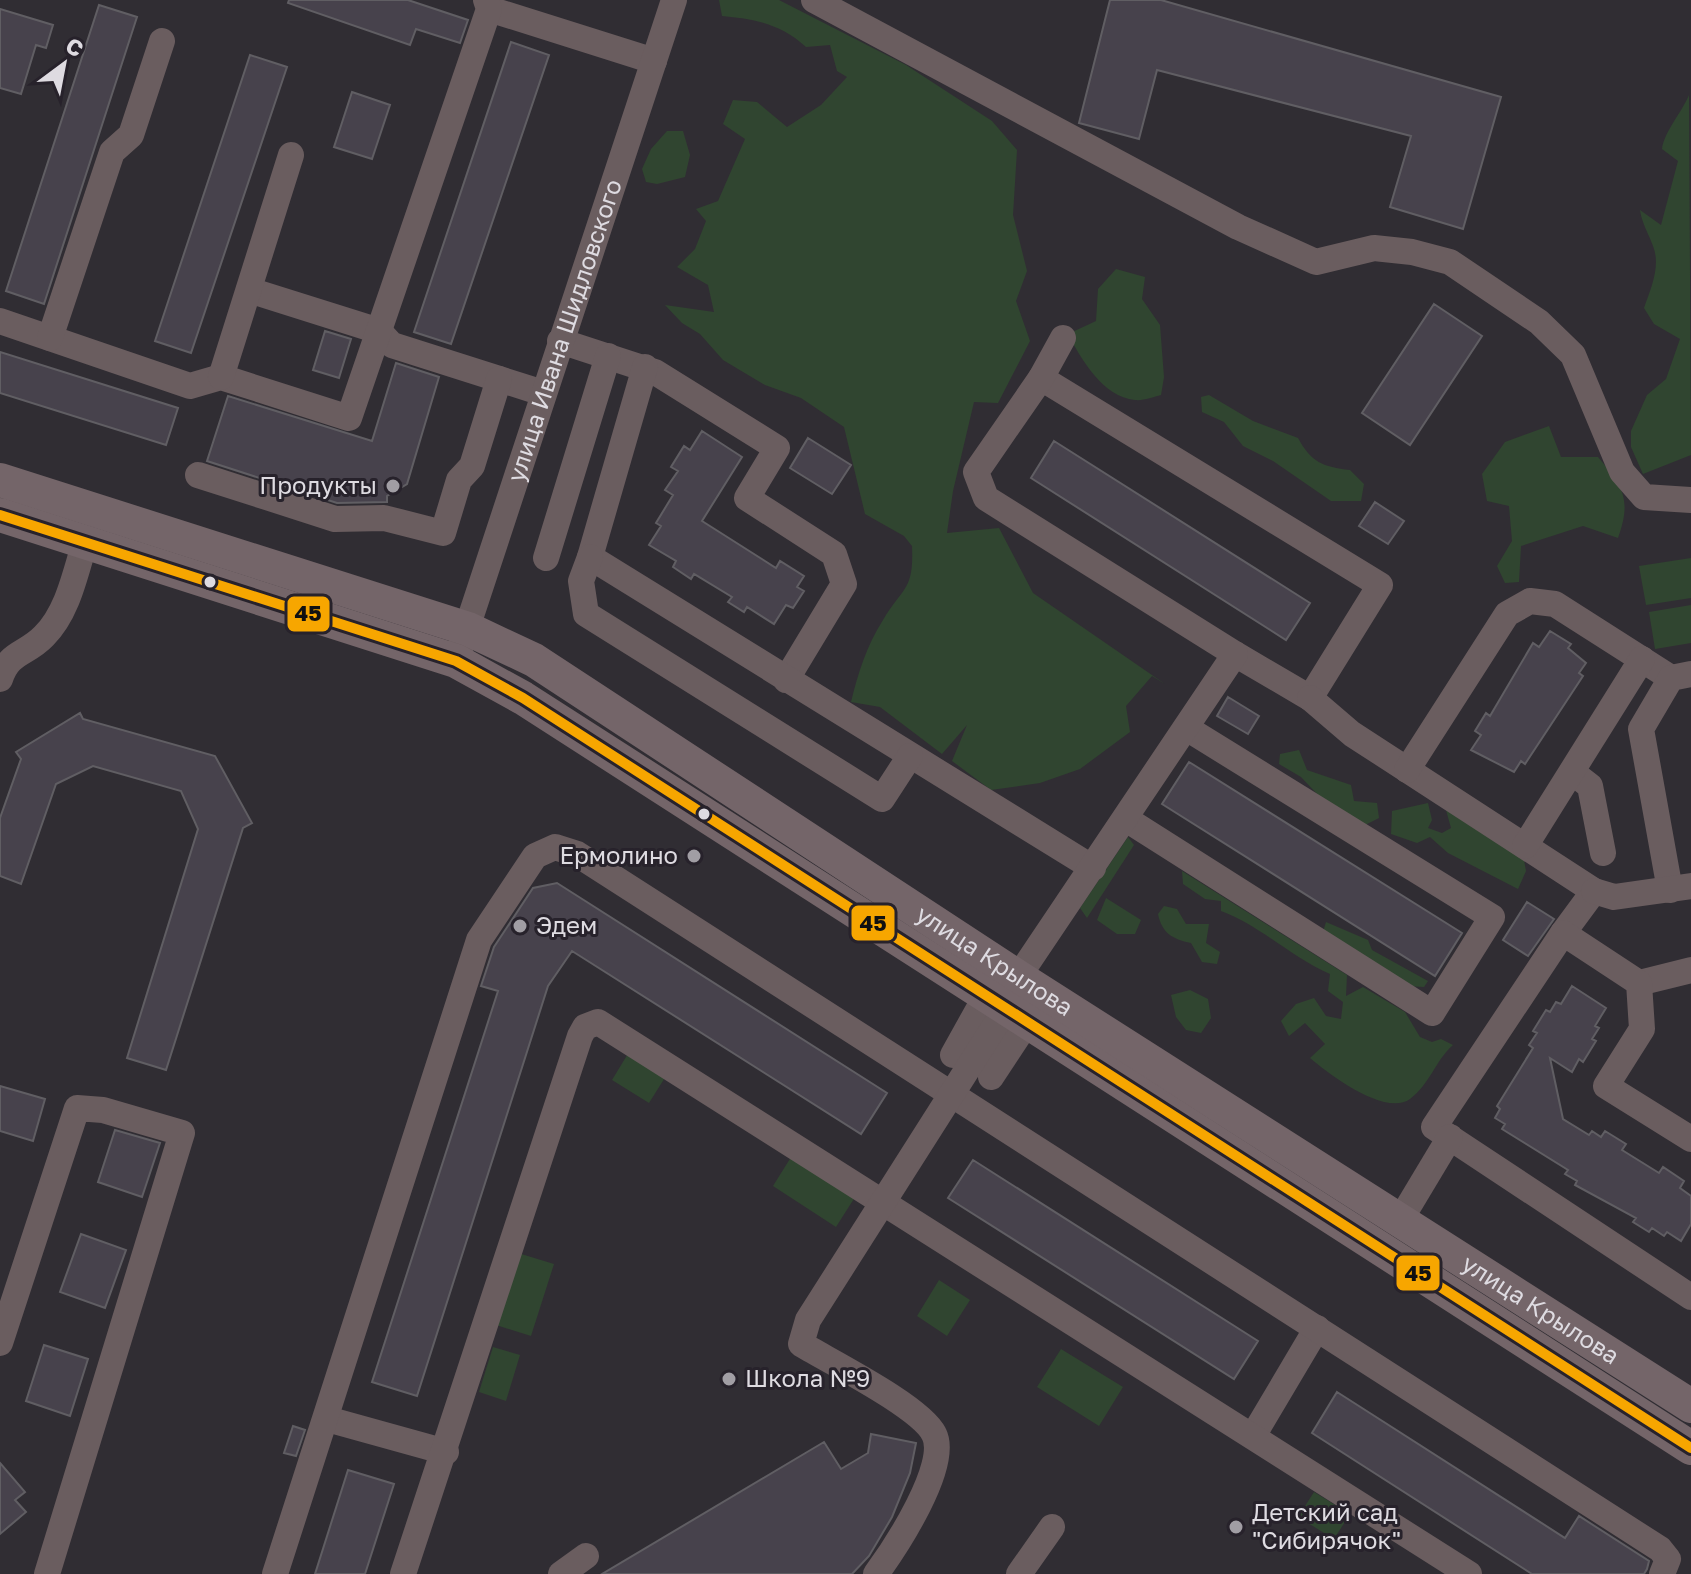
<svg xmlns="http://www.w3.org/2000/svg" width="1691" height="1574" font-family="'Golos Text',sans-serif">
  <style>
    .green { fill: #304530 }
    .building { fill: #47424c; stroke: #605e63; stroke-width: 2 }
    .lines { fill: none; stroke-linecap: round; stroke-linejoin: round }
    .minor { stroke: #6a5d5f; stroke-width: 26 }
    .major { stroke: #746569; stroke-width: 34 }
    .bus-1-casing { stroke: #27222b; stroke-width: 16 }
    .bus-1 { stroke: #f7a600; stroke-width: 10 }
    .poi-dot { fill: #a19ea4; stroke: #27222b; stroke-width: 3 }
    .bus-dot { fill: #dedbe1; stroke: #27222b; stroke-width: 3 }
    .labels { text-anchor: middle; stroke-width: 6; stroke-linejoin: round; paint-order: stroke }
    .street-label { font-size: 24px; fill: #dedbe1; stroke: #27222b }
    .poi-label { font-size: 24px; fill: #dedbe1; stroke: #27222b; text-anchor: start }
    .line-badge { stroke: #27222b; stroke-width: 3 }
    .pale-badge-label { font-size: 22px; text-anchor: middle; font-weight: bold; fill: #111 }
  </style>
  <rect width="100%" height="100%" fill="#302d33"/>
  <path class="green" d="M719 0H779L906 65 992 121 1017 150 1013 215 1027 271 1016 301 1030 341 998 403 974 402 953 491 947 533 999 528 1033 593 1165 684 1152 676 1126 706 1130 732 1080 769 1040 783 991 790 952 761 967 725 942 754 880 707 851 702C858 673 867 645 883 620 903 586 914 591 912 546L904 536 865 514 844 427 801 398 765 385 723 360 700 334 682 323 665 305 714 312 708 285 677 267 695 249 706 221 696 209 718 201 745 139 723 124 733 100 757 102 787 127 821 105 847 77 837 71 830 45 806 47C781 24 755 19 722 16Z
    M1689 95 1691 455 1643 474 1631 447V431L1647 395 1666 379 1680 339 1654 324 1644 308C1651 288 1661 266 1653 246 1648 232 1642 224 1640 210L1661 225 1678 161 1662 149C1664 132 1682 112 1689 95Z
    M667 131H683L690 155 685 177 657 184 646 182 642 169 651 149Z
    M1116 269 1145 277 1142 299 1160 325 1164 377 1161 395C1153 397 1143 401 1135 400 1103 397 1081 359 1068 334L1096 321 1098 289Z
    M1209 395 1253 421 1298 438C1311 462 1323 467 1350 470L1364 484 1361 501H1331L1273 461 1243 446 1224 422 1202 412 1201 397Z
    M1549 426 1561 457H1598C1623 487 1632 499 1618 538L1583 526 1521 546 1519 582 1505 583 1497 566 1512 541 1509 506 1487 501 1482 474 1505 442Z
    M1691 558V598L1646 605 1639 566Z
    M1691 605V643L1655 649 1649 612Z
    M1299 750 1307 770 1351 785 1354 801 1377 803 1379 818 1365 825 1320 797 1301 777 1279 764 1280 754Z
    M1428 803 1432 820 1428 828 1442 833 1451 828 1446 810 1524 860 1526 871 1518 889 1448 853 1430 837 1417 843 1391 834 1392 811Z
    M1128 837 1134 845 1087 918 1080 908Z
    M1182 871 1347 975 1346 996 1363 987 1405 1012 1420 1037 1432 1042 1441 1039 1453 1045C1435 1061 1430 1084 1410 1099 1385 1117 1329 1074 1310 1058L1325 1044 1305 1023 1289 1036 1281 1021 1296 1004 1314 998 1326 1016 1341 1019 1343 1002 1328 991 1330 974C1291 957 1261 926 1221 911V901L1205 899 1183 884Z
    M1106 898 1141 920 1135 934H1117L1097 920Z
    M1164 906 1177 909 1186 924H1209L1206 943 1220 952 1217 964 1202 962 1191 943C1172 939 1162 933 1158 914Z
    M1326 922 1368 940 1372 950 1428 981 1424 987 1406 986 1323 932Z
    M1190 990 1208 999 1211 1018 1201 1033 1186 1030 1176 1017 1171 995Z
    M629 1052 666 1076 649 1103 612 1080Z
    M793 1154 857 1194 836 1227 773 1186Z
    M518 1253 554 1264 531 1336 496 1325Z
    M939 1280 970 1300 947 1336 917 1316Z
    M493 1347 520 1355 506 1401 479 1392Z
    M1061 1349 1123 1387 1099 1426 1037 1387Z
    M1314 1492 1350 1514 1334 1539 1298 1517Z"/>
  <path class="building" d="M289 0H408L468 20 460 43 416 29 410 45 288 3Z
    M1110 0H1161L1501 97 1463 229 1390 207 1411 136 1157 70 1139 139 1079 123Z
    M99 5 137 17 44 304 6 291Z
    M0 9 53 25 46 48 36 45 21 94 0 88Z
    M511 42 549 55 451 344 414 332Z
    M250 55 287 67 191 353 155 341Z
    M352 92 390 105 372 159 334 147Z
    M1434 304 1482 336 1410 445 1362 413Z
    M325 331 351 339 339 378 313 370Z
    M0 352 178 408 166 445 0 393Z
    M396 363 439 377 407 484 387 496V502L337 503 207 461 228 396 372 441Z
    M702 431 742 457 702 521 776 568 780 561 804 576 797 587 804 591 793 608 786 605 774 624 747 607 744 612 728 602 732 597 694 574 691 579 673 567 676 561 649 545 661 526 656 523 673 495 665 490 678 471 671 467 684 446 690 450Z
    M808 438 851 465 832 494 790 468Z
    M1054 441 1310 603 1286 640 1031 478Z
    M1375 502 1404 521 1388 544 1359 526Z
    M1550 631 1571 644 1568 648 1586 663 1579 673 1583 676 1525 764 1521 761 1514 772 1471 750 1481 735 1475 731 1486 713 1490 716 1533 643 1539 647Z
    M1228 697 1259 716 1248 734 1217 716Z
    M80 713 83 719 215 756 252 823 243 828 166 1070 127 1058 198 829 181 791 93 766 56 784 21 884 0 876V818L21 759 16 752Z
    M1189 762 1462 933 1435 976 1162 804Z
    M557 883 887 1093 861 1134 572 951 548 986 417 1396 372 1382 498 991 481 986 494 947 533 888Z
    M1527 902 1554 919 1528 956 1503 940Z
    M1572 986 1606 1008 1595 1026 1599 1028 1592 1039 1596 1041 1583 1062 1579 1059 1572 1072 1550 1058 1563 1119 1589 1135 1592 1131 1601 1137 1605 1131 1626 1144 1622 1150 1659 1173 1663 1167 1684 1181 1680 1188 1691 1196V1224L1681 1241 1667 1232 1664 1236 1652 1228 1649 1232 1633 1222 1636 1218 1575 1185 1577 1181 1565 1174 1568 1170 1502 1129 1505 1124 1495 1118 1500 1109 1497 1106 1533 1048 1529 1045 1537 1033 1533 1031 1546 1010 1550 1012 1556 1002 1561 1004Z
    M0 1086 45 1099 33 1141 0 1131Z
    M115 1130 160 1143 142 1197 98 1182Z
    M973 1160 1258 1341 1234 1379 948 1198Z
    M81 1234 126 1250 105 1308 60 1292Z
    M44 1345 88 1359 70 1416 26 1401Z
    M1337 1392 1565 1538 1579 1516 1649 1561 1647 1569 1644 1574H1532L1312 1433Z
    M293 1426 305 1430 296 1456 284 1453Z
    M871 1434 916 1443 910 1473 892 1517 869 1556 852 1574H602L824 1442 841 1469 868 1453Z
    M0 1463 25 1492 15 1500 26 1512 0 1534Z
    M348 1470 394 1484 365 1574H315Z"/>
  <g class="lines">
    <g class="minor">
      <path d="M814 0 1238 227 1316 262 1374 248 1412 252 1450 262 1539 322 1573 355 1622 472 1644 497 1691 500"/>
      <path d="M489 9 654 61"/>
      <path d="M249 290 379 331 392 345 543 393"/>
      <path d="M0 321 190 386 221 377 349 418 489 9 486 0"/>
      <path d="M50 338 112 152 131 135 162 41"/>
      <path d="M560 341 655 372 777 448 747 498 834 554 844 584 786 680"/>
      <path d="M645 367 590 557 1093 868"/>
      <path d="M221 377 291 155"/>
      <path d="M1041 378 1380 585 1310 698 1235 654"/>
      <path d="M198 475 335 519 384 518 443 533 459 480 472 466 499 379"/>
      <path d="M590 557 581 581 586 614 882 799 910 756"/>
      <path d="M546 558 608 356"/>
      <path id="s1" d="M461 646 674 0"/>
      <path d="M0 679C9 651 26 655 44 636 68 612 75 574 85 542"/>
      <path d="M1310 698 1352 734 1594 891 1563 933"/>
      <path d="M1407 770 1507 614 1530 601 1555 604 1671 678"/>
      <path d="M1572 772 1590 786 1603 853"/>
      <path d="M1126 819 1432 1013 1492 917 1188 729"/>
      <path d="M1525 846 1642 659"/>
      <path d="M1670 890 1641 729 1671 678 1691 674"/>
      <path d="M1594 891 1614 897 1691 886"/>
      <path d="M1018 977 1235 654 986 498 976 472 1041 378 1063 338"/>
      <path d="M1639 983 1691 970"/>
      <path d="M953 1055 987 994"/>
      <path d="M991 1077 1028 1021"/>
      <path d="M1691 1139 1606 1086 1642 1029 1639 983 1563 933 1434 1127 1691 1297"/>
      <path d="M1399 1222 1450 1137"/>
      <path d="M0 1343 77 1108 103 1110 182 1133 47 1574"/>
      <path d="M327 1419 446 1452"/>
      <path d="M1253 1436 1317 1328"/>
      <path d="M275 1574 479 940 535 856 555 847 577 854 1660 1549 1668 1559 1662 1574"/>
      <path d="M403 1574 580 1036 585 1027 598 1022 1469 1574"/>
      <path d="M561 1574 586 1556"/>
      <path d="M876 1574C895 1548 950 1465 934 1434 921 1407 831 1362 801 1344L808 1320 1007 1007"/>
      <path d="M1019 1574 1052 1527"/>
    </g>
    <g class="major">
      <path id="s2" d="M0 480 468 629 534 660 1018 977 1691 1406"/>
      <path d="M0 515 456 661 523 698 1691 1448"/>
    </g>
    <defs>
      <path id="bus-1" d="M0 515 456 661 523 698 1691 1448"/>
    </defs>
    <use href="#bus-1" class="bus-1-casing"/>
    <use href="#bus-1" class="bus-1"/>
  </g>
  <g class="poi-dot">
    <circle cx="393" cy="486" r="8"/>
    <circle cx="694" cy="856" r="8"/>
    <circle cx="520" cy="926" r="8"/>
    <circle cx="729" cy="1379" r="8"/>
    <circle cx="1236" cy="1527" r="8"/>
  </g>
  <g class="bus-dot">
    <circle cx="210" cy="582" r="7"/>
    <circle cx="704" cy="814" r="7"/>
  </g>
  <g class="labels">
    <g class="street-label">
      <text dy="8" stroke="none"><textPath href="#s1" startOffset="332">улица Ивана Шидловского</textPath></text>
      <text dy="8" stroke="none"><textPath href="#s2" startOffset="1114">улица Крылова</textPath></text>
      <text dy="8" stroke="none"><textPath href="#s2" startOffset="1762">улица Крылова</textPath></text>
    </g>
    <g class="poi-label">
      <text x="377" y="494" text-anchor="end">Продукты</text>
      <text x="678" y="864" text-anchor="end">Ермолино</text>
      <text x="536" y="934">Эдем</text>
      <text x="745" y="1387">Школа №9</text>
      <text x="1252" y="1521">Детский сад<tspan x="1252" dy="28">"Сибирячок"</tspan></text>
    </g>
  </g>
  <g class="line-badge">
    <rect x="286" y="595" width="45" height="38" rx="8" fill="#f7a600"/>
    <rect x="850" y="904" width="46" height="38" rx="8" fill="#f7a600"/>
    <rect x="1395" y="1254" width="46" height="38" rx="8" fill="#f7a600"/>
  </g>
  <g class="pale-badge-label">
    <text x="308" y="621">45</text>
    <text x="873" y="931">45</text>
    <text x="1418" y="1281">45</text>
  </g>
  <g transform="translate(64 64) rotate(32)" stroke="#27222b" stroke-width="6" paint-order="stroke">
  <path d="M0-6L14 30L0 20L-14 30Z" fill="#dedbe1"/>
  <text y="-12" font-size="22" font-weight="bold" text-anchor="middle" fill="#dedbe1">С</text>
  </g>
</svg>
